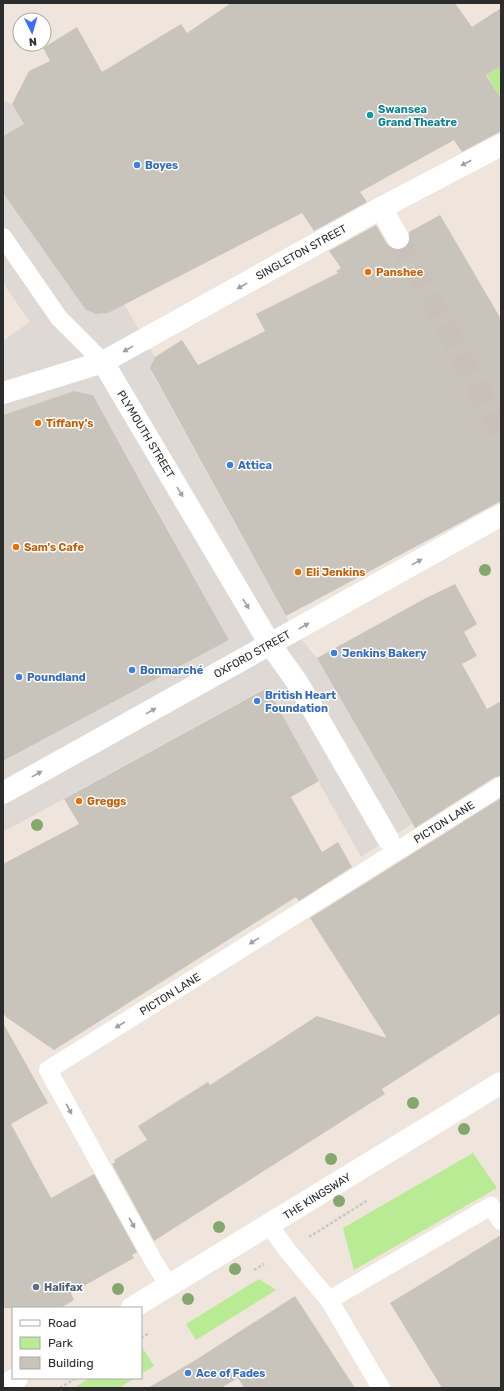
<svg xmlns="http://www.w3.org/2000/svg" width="504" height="1391" font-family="Rubik,sans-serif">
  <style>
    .green { fill: #b8eb93 }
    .plaza { fill: #ded9d4 }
    .building { fill: #c9c4bb }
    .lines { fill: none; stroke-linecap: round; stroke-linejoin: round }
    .pedestrian-tunnel { stroke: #c8c0b9; stroke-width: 22; stroke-dasharray: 22 11; stroke-linecap: butt }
    .path { stroke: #c8c8c8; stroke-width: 2.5; stroke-dasharray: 3 2; stroke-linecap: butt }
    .service { stroke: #fff; stroke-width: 18 }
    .pedestrian { stroke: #fff; stroke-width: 22 }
    .minor { stroke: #fff; stroke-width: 22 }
    .tertiary { stroke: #fff; stroke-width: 22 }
    .tree { fill: #85a66d }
    .oneway { fill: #a0a0a0 }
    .culture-dot { fill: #0f9aa8; stroke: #fff; stroke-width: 1.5 }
    .shop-dot { fill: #3f7fe0; stroke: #fff; stroke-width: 1.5 }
    .food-dot { fill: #e8710a; stroke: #fff; stroke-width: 1.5 }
    .service-dot { fill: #5c6f8a; stroke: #fff; stroke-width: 1.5 }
    .labels { text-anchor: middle; stroke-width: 3; stroke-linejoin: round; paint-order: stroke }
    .culture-label { font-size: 11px; font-weight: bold; fill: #0d838f; stroke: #fff; text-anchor: start }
    .shop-label { font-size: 11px; font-weight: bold; fill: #366cbe; stroke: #fff; text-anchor: start }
    .street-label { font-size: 11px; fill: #2c2c2c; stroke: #fff }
    .food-label { font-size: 11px; font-weight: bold; fill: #c56008; stroke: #fff; text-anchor: start }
    .service-label { font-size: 11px; font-weight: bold; fill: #4e5e75; stroke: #fff; text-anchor: start }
  </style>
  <rect width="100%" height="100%" fill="#efe5dc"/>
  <path class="green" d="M501 66V94L499 96 487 75Z
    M473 1153 497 1188 354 1270 343 1228Z
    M259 1279 276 1290 196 1340 186 1324Z
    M141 1347H142L154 1366 141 1374Z
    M90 1378H135L119 1388H74Z"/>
  <path class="plaza" d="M3 101 12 104 24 124 3 136Z
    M3 193 86 310 96 314 108 313 124 304 155 357 150 368 153 375 294 631 317 658 412 824 361 857 266 688 3 832V761L229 640 93 395 74 391 3 415V341L30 322 3 283Z"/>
  <path class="building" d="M231 3H455L472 27 501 8V66L486 75 501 99V131L462 152 454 140 360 192 367 202 314 231 302 213 108 313 96 314 86 310 3 193V136L24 124 12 104 29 71 50 61 43 48 77 27 102 72 181 24 187 33Z
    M440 215 501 319V501L286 616 150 368 155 357 182 340 198 365 265 331 256 314 338 273 336 271 341 268 329 251 376 225 387 244 392 249 398 250 404 249 409 244 410 238 409 232Z
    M74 391 93 395 149 497 229 640 3 761V415Z
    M455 584 477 624 464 632 477 656 462 664 487 709 501 701V776L495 777 415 828 317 658 426 598Z
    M267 688 319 781 291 797 322 852 338 842 352 867 299 901 296 897 54 1050 6 1017 3 1011V864L79 824 64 799Z
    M501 798V1013L382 1089 385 1094 154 1241 112 1164 115 1162 114 1160 147 1140 138 1126 208 1082 210 1085 317 1016 387 1038 310 918Z
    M3 1023 48 1103 11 1124 51 1198 94 1174 137 1252 132 1255 134 1258 71 1293 74 1300 60 1308H3Z
    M501 1235V1388H442L390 1303Z
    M295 1296 355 1388H244L238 1378 221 1388H148L194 1361Z"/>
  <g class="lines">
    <path class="pedestrian-tunnel" d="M398 238 501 431"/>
    <path class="path" d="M309 1237 368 1200
      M254 1270 264 1264
      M141 1338 149 1333
      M60 1388 76 1378"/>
    <path class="service" d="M3 237 59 318 103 362
      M269 1225 287 1250 329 1300 381 1388
      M169 1286 154 1262 48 1070 501 786
      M329 1300 491 1206 501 1221"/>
    <path class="pedestrian" d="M381 208 398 238
      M3 793 270 644 297 682 388 839"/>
    <path class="minor" d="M103 362 270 644 501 515
      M3 393 103 362 381 208 501 145"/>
    <path class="tertiary" d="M132 1308 501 1083
      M3 1387 17 1378"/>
  </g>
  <g class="tree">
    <circle cx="485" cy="570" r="6"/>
    <circle cx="37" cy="825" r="6"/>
    <circle cx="413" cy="1103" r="6"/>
    <circle cx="464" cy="1129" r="6"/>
    <circle cx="331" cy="1159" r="6"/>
    <circle cx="339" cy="1201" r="6"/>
    <circle cx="219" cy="1227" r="6"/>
    <circle cx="235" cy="1269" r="6"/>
    <circle cx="118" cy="1289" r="6"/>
    <circle cx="188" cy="1299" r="6"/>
  </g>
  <defs><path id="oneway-solid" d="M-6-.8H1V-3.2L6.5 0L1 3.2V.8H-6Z"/></defs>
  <g class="oneway">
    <use href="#oneway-solid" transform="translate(466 163) rotate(152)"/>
    <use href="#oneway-solid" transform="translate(242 286) rotate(151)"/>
    <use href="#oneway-solid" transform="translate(128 349) rotate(151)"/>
    <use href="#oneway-solid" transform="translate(180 492) rotate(59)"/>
    <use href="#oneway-solid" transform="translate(417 562) rotate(-29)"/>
    <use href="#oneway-solid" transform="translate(246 604) rotate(59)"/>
    <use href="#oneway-solid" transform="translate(304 626) rotate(-29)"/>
    <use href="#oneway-solid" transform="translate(151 711) rotate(-29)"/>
    <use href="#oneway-solid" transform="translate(37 774) rotate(-29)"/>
    <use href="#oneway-solid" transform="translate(254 941) rotate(148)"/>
    <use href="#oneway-solid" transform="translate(120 1025) rotate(148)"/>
    <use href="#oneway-solid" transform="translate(69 1109) rotate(61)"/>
    <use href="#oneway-solid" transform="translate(132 1223) rotate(61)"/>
  </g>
  <circle class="culture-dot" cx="370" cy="115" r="4"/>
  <g class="shop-dot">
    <circle cx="137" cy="165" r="4"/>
    <circle cx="230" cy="465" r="4"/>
    <circle cx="334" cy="653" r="4"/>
    <circle cx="132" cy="670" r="4"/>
    <circle cx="19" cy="677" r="4"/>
    <circle cx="257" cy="701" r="4"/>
    <circle cx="188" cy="1373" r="4"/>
  </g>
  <g class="food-dot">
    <circle cx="368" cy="272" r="4"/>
    <circle cx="38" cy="423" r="4"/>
    <circle cx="16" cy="547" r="4"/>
    <circle cx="298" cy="572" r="4"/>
    <circle cx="79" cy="801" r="4"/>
  </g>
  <circle class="service-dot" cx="36" cy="1287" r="4"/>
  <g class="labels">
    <g class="culture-label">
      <text x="378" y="113">Swansea<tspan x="378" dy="13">Grand Theatre</tspan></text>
    </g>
    <g class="shop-label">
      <text x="145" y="169">Boyes</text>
      <text x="238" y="469">Attica</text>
      <text x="342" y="657">Jenkins Bakery</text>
      <text x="140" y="674">Bonmarché</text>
      <text x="27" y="681">Poundland</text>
      <text x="265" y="699">British Heart<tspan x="265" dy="13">Foundation</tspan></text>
      <text x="196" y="1377">Ace of Fades</text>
    </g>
    <g class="street-label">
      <text transform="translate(301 252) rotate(-29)" y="4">SINGLETON STREET</text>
      <text transform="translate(146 434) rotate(59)" y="4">PLYMOUTH STREET</text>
      <text transform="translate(252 654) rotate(-29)" y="4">OXFORD STREET</text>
      <text transform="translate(444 822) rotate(-32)" y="4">PICTON LANE</text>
      <text transform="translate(170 994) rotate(-32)" y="4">PICTON LANE</text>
      <text transform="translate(317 1196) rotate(-32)" y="4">THE KINGSWAY</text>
    </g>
    <g class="food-label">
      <text x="376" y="276">Panshee</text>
      <text x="46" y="427">Tiffany's</text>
      <text x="24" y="551">Sam's Cafe</text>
      <text x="306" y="576">Eli Jenkins</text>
      <text x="87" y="805">Greggs</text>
    </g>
    <g class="service-label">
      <text x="44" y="1291">Halifax</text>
    </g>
  </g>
  <rect width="504" height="1391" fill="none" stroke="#2c2c2c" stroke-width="8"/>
  <rect x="12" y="1307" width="130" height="72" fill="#ffffff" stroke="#ababab"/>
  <rect x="20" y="1320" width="20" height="6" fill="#ffffff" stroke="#ababab"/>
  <text x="48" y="1327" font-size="12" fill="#2c2c2c">Road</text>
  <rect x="20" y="1337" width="20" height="12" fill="#b8eb93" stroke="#ababab"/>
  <text x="48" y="1347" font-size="12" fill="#2c2c2c">Park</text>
  <rect x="20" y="1357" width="20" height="12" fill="#c9c4bb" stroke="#ababab"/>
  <text x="48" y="1367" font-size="12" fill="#2c2c2c">Building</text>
  <g transform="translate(32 32) rotate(175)"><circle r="19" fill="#ffffff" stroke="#ababab"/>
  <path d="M0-3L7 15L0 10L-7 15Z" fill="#396eff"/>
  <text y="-6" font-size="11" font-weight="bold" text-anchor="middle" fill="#2c2c2c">N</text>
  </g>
</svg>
